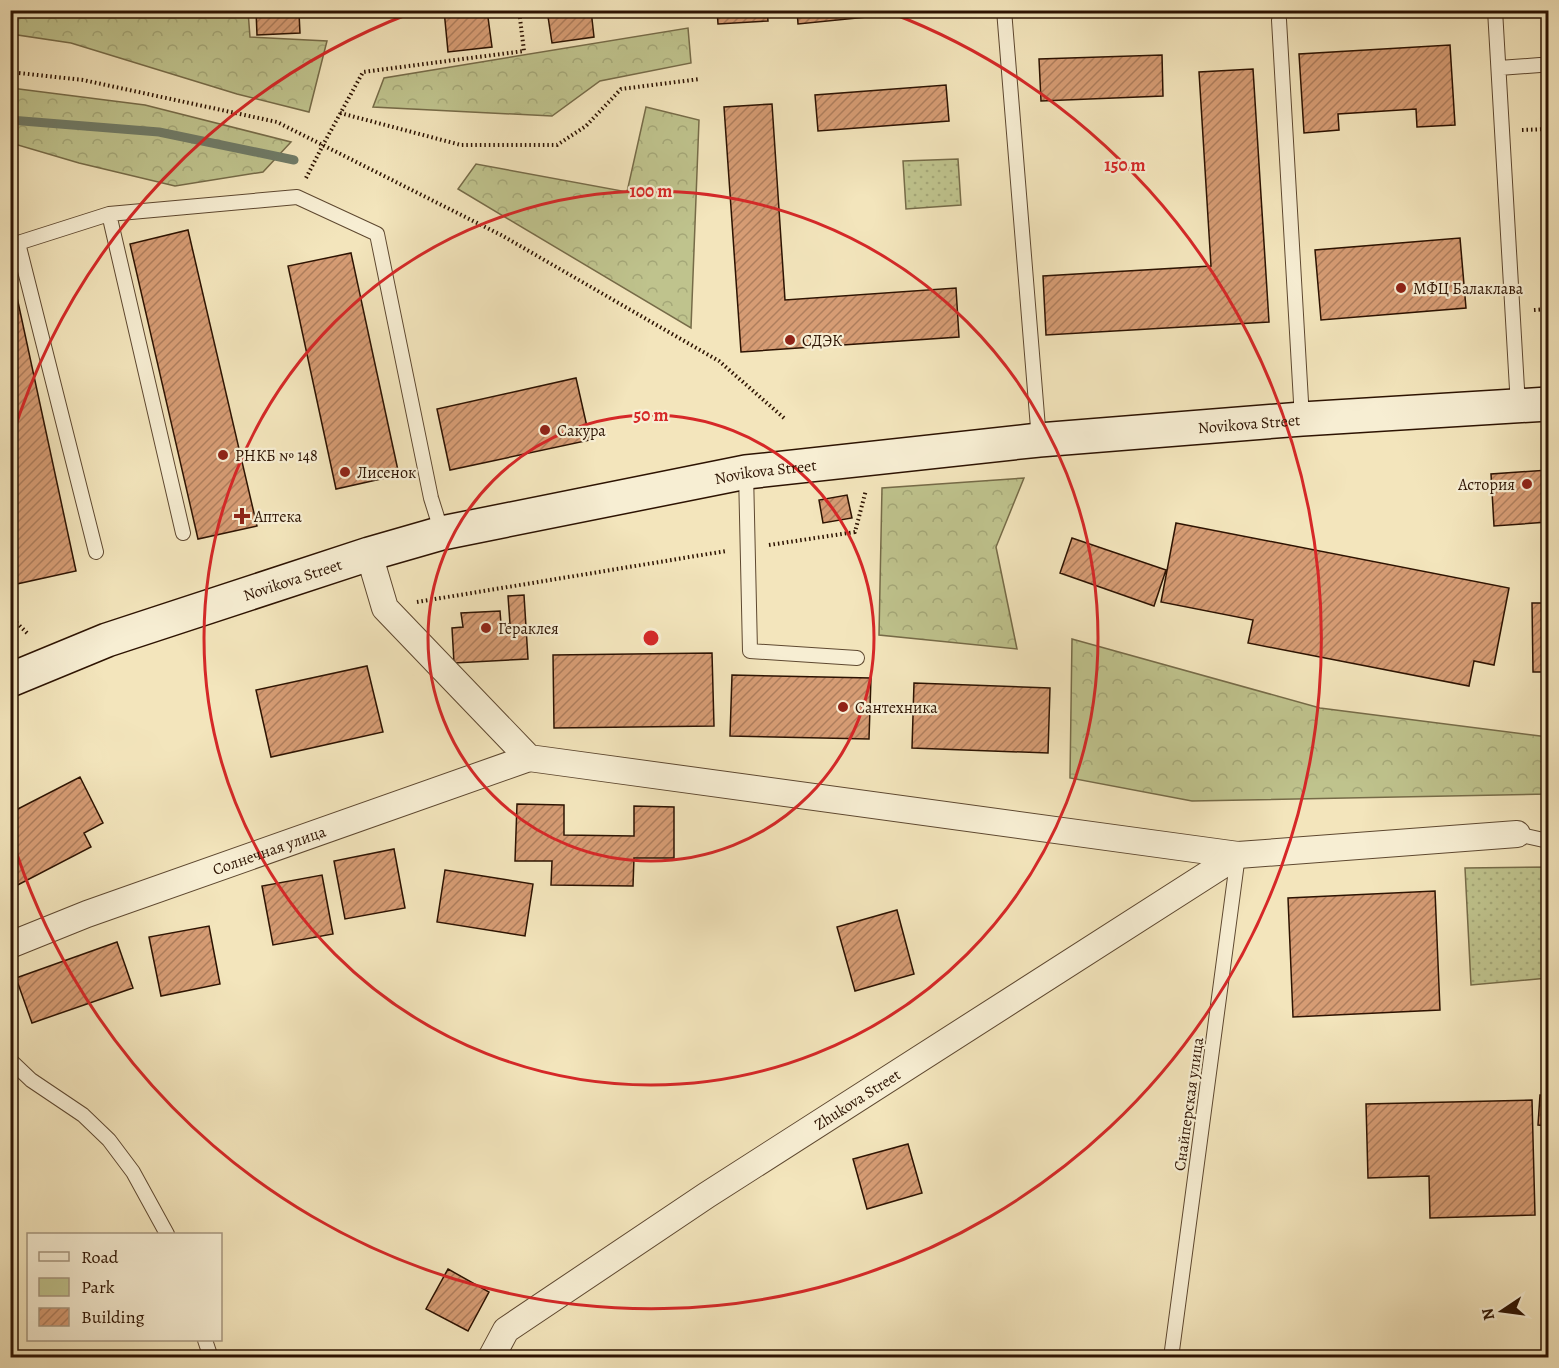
<svg xmlns="http://www.w3.org/2000/svg" width="1559" height="1368" font-family="Alegreya,serif">
  <style>
    .green { fill: url(#green-dots); stroke: #766b48; stroke-width: 1.5 }
    .forest { fill: url(#forest-crowns); stroke: #766b48; stroke-width: 1.5 }
    .lines { fill: none; stroke-linecap: round; stroke-linejoin: round }
    .stream { stroke: #707b67; stroke-width: 9 }
    .building { fill: url(#building-hatch); stroke: #2d1302; stroke-width: 1.5 }
    .lane-casing { stroke: #5e4830; stroke-width: 16 }
    .street-casing { stroke: #5e4830; stroke-width: 28 }
    .secondary-casing { stroke: #2d1302; stroke-width: 36 }
    .path { stroke: #2d1302; stroke-width: 4; stroke-dasharray: 1.5 3; stroke-linecap: butt }
    .lane { stroke: #f7eed3; stroke-width: 14 }
    .street { stroke: #f7eed3; stroke-width: 26 }
    .secondary { stroke: #f7eed3; stroke-width: 33 }
    .ring { fill: none; stroke: #d62828; stroke-width: 3 }
    .poi-dot { fill: #8f2418; stroke: #f7eed3; stroke-width: 2 }
    .labels { text-anchor: middle; stroke-width: 4.5; stroke-linejoin: round; paint-order: stroke }
    .poi-label { font-size: 16px; fill: #2d1302; stroke: #f7eed3; text-anchor: start }
    .street-label { font-size: 16px; fill: #2d1302; stroke: #f7eed3 }
    .centre { fill: #d62828; stroke: #f7eed3; stroke-width: 3 }
    .ring-label { font-size: 18px; text-anchor: middle; font-weight: bold; fill: #d62828; stroke: #f7eed3; stroke-width: 4.5; stroke-linejoin: round; paint-order: stroke }
  </style>
  <defs>
    <pattern id="green-dots" width="8" height="8" patternUnits="userSpaceOnUse" patternTransform="scale(1.5)"><rect width="8" height="8" fill="#bfc38d"/><path d="M2 2h.1M6 6h.1" fill="none" stroke="#a4a778" stroke-width="1.8" stroke-linecap="round"/></pattern>
    <pattern id="forest-crowns" width="20" height="18" patternUnits="userSpaceOnUse" patternTransform="scale(1.5)"><rect width="20" height="18" fill="#bfc38d"/><path d="M2 6a3 3 0 1 1 6 0M12 15a3 3 0 1 1 6 0" fill="none" stroke="#a4a778"/></pattern>
    <pattern id="building-hatch" width="6" height="6" patternUnits="userSpaceOnUse" patternTransform="scale(1.5)"><rect width="6" height="6" fill="#d69c74"/><path d="M-1 1l2-2M0 6l6-6M5 7l2-2" fill="none" stroke="#ae7e5d"/></pattern>
  </defs>
  <rect width="100%" height="100%" fill="#f3e5bc"/>
  <filter id="stains"><feTurbulence type="fractalNoise" baseFrequency=".00333" numOctaves="4"/><feColorMatrix values="0 0 0 0 .2 0 0 0 0 .09 0 0 0 0 .02 0 0 0 .5 -.17"/></filter>
  <radialGradient id="worn" r=".72"><stop offset=".6" stop-color="#630" stop-opacity="0"/><stop offset="1" stop-color="#630" stop-opacity=".3"/></radialGradient>
  <path class="green" d="M958 159 961 205 906 209 903 161Z
    M1548 867V978L1471 985 1465 868Z"/>
  <path class="forest" d="M10 11H248L250 37 327 41 309 112 237 94 71 43 11 34Z
    M688 28 691 63 600 81 552 116 373 107 384 78Z
    M11 88 145 105 291 142 263 172 175 186 79 163 11 143Z
    M646 107 699 120 691 328 458 189 476 164 627 192Z
    M1024 478 996 547 1017 649 879 635 882 488Z
    M1072 639 1320 708 1548 737V794L1192 801 1070 778Z"/>
  <g class="lines">
    <path class="stream" d="M10 120 159 132 294 160"/>
  </g>
  <path class="building" d="M256 10H317V12L299 13 300 33 257 35Z
    M444 10H487L492 47 448 52Z
    M547 10H591L594 37 552 43Z
    M717 10H767L768 21 718 24Z
    M797 10H937L798 24Z
    M1450 45 1455 125 1417 127 1416 109 1338 114 1339 130 1304 133 1299 54Z
    M1162 55 1163 96 1041 101 1039 59Z
    M1253 69 1269 322 1046 335 1043 276 1211 266 1199 72Z
    M946 85 949 121 818 131 815 95Z
    M772 104 785 300 956 288 959 337 741 352 724 107Z
    M188 230 257 526 198 539 130 244Z
    M1460 238 1466 308 1321 320 1315 250Z
    M351 253 399 475 336 489 288 266Z
    M10 274H12L76 571 12 585 10 579Z
    M576 378 590 440 450 470 437 409Z
    M1548 470V522L1494 526 1491 474Z
    M847 495 852 518 823 523 819 500Z
    M1176 523 1509 588 1494 665 1474 661 1469 686 1248 643 1253 620 1161 602Z
    M1072 538 1166 570 1154 606 1060 573Z
    M524 595 528 659 454 663 452 628 463 627 461 613 500 611 501 624H510L508 596Z
    M1532 603H1548V672H1533Z
    M712 653 714 726 554 728 553 655Z
    M367 666 383 732 271 757 256 690Z
    M732 675 871 678 869 739 730 736Z
    M914 683 1050 688 1048 753 912 748Z
    M80 777 103 823 84 833 91 847 10 889V813Z
    M517 804 564 805V835L634 836V806L674 807V858H634L633 886 551 885 552 861H515Z
    M394 849 405 908 345 919 334 861Z
    M445 870 533 884 525 936 437 922Z
    M322 875 333 934 273 945 262 886Z
    M1435 891 1440 1010 1293 1017 1288 898Z
    M897 910 914 974 855 991 837 927Z
    M209 926 220 984 161 996 149 937Z
    M117 942 133 988 32 1023 16 978Z
    M1540 1095 1548 1096V1126L1538 1125Z
    M1532 1100 1535 1215 1430 1218 1429 1176 1368 1178 1366 1104Z
    M908 1144 922 1193 867 1209 853 1159Z
    M448 1269 489 1292 468 1331 426 1309Z"/>
  <g class="lines">
    <defs>
      <path id="lane" d="M1004 10 1039 440
        M1495 10 1518 406
        M1279 20 1302 419
        M1499 68 1540 65
        M109 214 183 533
        M746 472 750 651 857 658
        M96 552 18 243 109 214 297 197 377 234 431 498 442 533
        M1517 834 1548 841
        M10 1060 31 1080 83 1115 109 1140 133 1172 167 1234
        M205 1340 211 1358
        M1171 1358 1238 855"/>
      <g id="street">
        <path d="M369 554 385 608 529 758 1238 855 1517 834"/>
        <path id="s1" d="M10 945 87 914 529 758"/>
        <path id="s2" d="M491 1358 506 1330 707 1195 1238 855"/>
      </g>
      <g id="secondary">
        <path id="s3" d="M10 680 107 640 369 554 442 533 746 472 1039 440 1302 419 1548 404"/>
      </g>
    </defs>
    <use href="#lane" class="lane-casing"/>
    <use href="#street" class="street-casing"/>
    <use href="#secondary" class="secondary-casing"/>
    <path class="path" d="M10 72 83 80 277 122 501 235 719 361 784 418
      M340 113 461 145H557L586 126 621 89 700 79
      M1522 130 1548 129
      M306 178 323 145 363 72 524 51 519 10
      M1534 310 1548 309
      M769 545 855 532 866 490
      M417 602 726 551
      M10 616 28 634"/>
    <use href="#lane" class="lane"/>
    <use href="#street" class="street"/>
    <use href="#secondary" class="secondary"/>
  </g>
  <g class="ring">
    <circle cx="651" cy="638" r="223"/>
    <circle cx="651" cy="638" r="447"/>
    <path d="M12 437A670 670 0 0 1 411 13M891 13A670 670 0 1 1 12 839"/>
  </g>
  <g class="poi-dot">
    <circle cx="1401" cy="288" r="6"/>
    <circle cx="790" cy="340" r="6"/>
    <circle cx="545" cy="430" r="6"/>
    <circle cx="223" cy="455" r="6"/>
    <circle cx="345" cy="472" r="6"/>
    <circle cx="1527" cy="484" r="6"/>
    <path d="M239 507h6v6h6v6h-6v6h-6v-6h-6v-6h6z"/>
    <circle cx="486" cy="628" r="6"/>
    <circle cx="843" cy="707" r="6"/>
  </g>
  <g class="labels">
    <g class="poi-label">
      <text x="1413" y="294">МФЦ Балаклава</text>
      <text x="802" y="346">СДЭК</text>
      <text x="557" y="436">Сакура</text>
      <text x="235" y="461">РНКБ № 148</text>
      <text x="357" y="478">Лисенок</text>
      <text x="1515" y="490" text-anchor="end">Астория</text>
      <text x="254" y="522">Аптека</text>
      <text x="498" y="634">Гераклея</text>
      <text x="855" y="713">Сантехника</text>
    </g>
    <g class="street-label">
      <text dy="6" stroke="none"><textPath href="#s3" startOffset="1272">Novikova Street</textPath></text>
      <text dy="6" stroke="none"><textPath href="#s3" startOffset="786">Novikova Street</textPath></text>
      <text dy="6" stroke="none"><textPath href="#s3" startOffset="300">Novikova Street</textPath></text>
      <text dy="6" stroke="none"><textPath href="#s1" startOffset="276">Солнечная улица</textPath></text>
      <text dy="6" stroke="none"><textPath href="#s2" startOffset="452">Zhukova Street</textPath></text>
      <text transform="translate(1188 1104) rotate(-82)" y="6">Снайперская улица</text>
    </g>
  </g>
  <circle cx="651" cy="638" r="9" class="centre"/>
  <g class="ring-label">
    <text x="1125" y="171">150 m</text>
    <text x="651" y="197">100 m</text>
    <text x="651" y="421">50 m</text>
  </g>
  <rect width="1559" height="1368" fill="none" stroke="#f3e5bc" stroke-width="36"/>
  <rect x="12" y="12" width="1535" height="1344" fill="none" stroke="#2d1302" stroke-width="3"/>
  <rect x="18" y="18" width="1523" height="1332" fill="none" stroke="#2d1302" stroke-width="1.5"/>
  <rect x="27" y="1233" width="195" height="108" fill="#f7eed3" stroke="#a6967f" stroke-width="1.5"/>
  <rect x="39" y="1252" width="30" height="9" fill="#f7eed3" stroke="#a6967f" stroke-width="1.5"/>
  <text x="81" y="1263" font-size="18" fill="#2d1302">Road</text>
  <rect x="39" y="1278" width="30" height="18" fill="#bfc38d" stroke="#a6967f" stroke-width="1.5"/>
  <text x="81" y="1293" font-size="18" fill="#2d1302">Park</text>
  <rect x="39" y="1308" width="30" height="18" fill="url(#building-hatch)" stroke="#a6967f" stroke-width="1.5"/>
  <text x="81" y="1323" font-size="18" fill="#2d1302">Building</text>
  <g transform="translate(1502 1311) rotate(257)" stroke="#f7eed3" stroke-width="4.5" paint-order="stroke">
  <path d="M0-4.5L10 22L0 15L-10 22Z" fill="#2d1302"/>
  <text y="-9" font-size="16" font-weight="bold" text-anchor="middle" fill="#2d1302">N</text>
  </g>
  <rect width="100%" height="100%" filter="url(#stains)"/>
  <rect width="100%" height="100%" fill="url(#worn)"/>
</svg>
